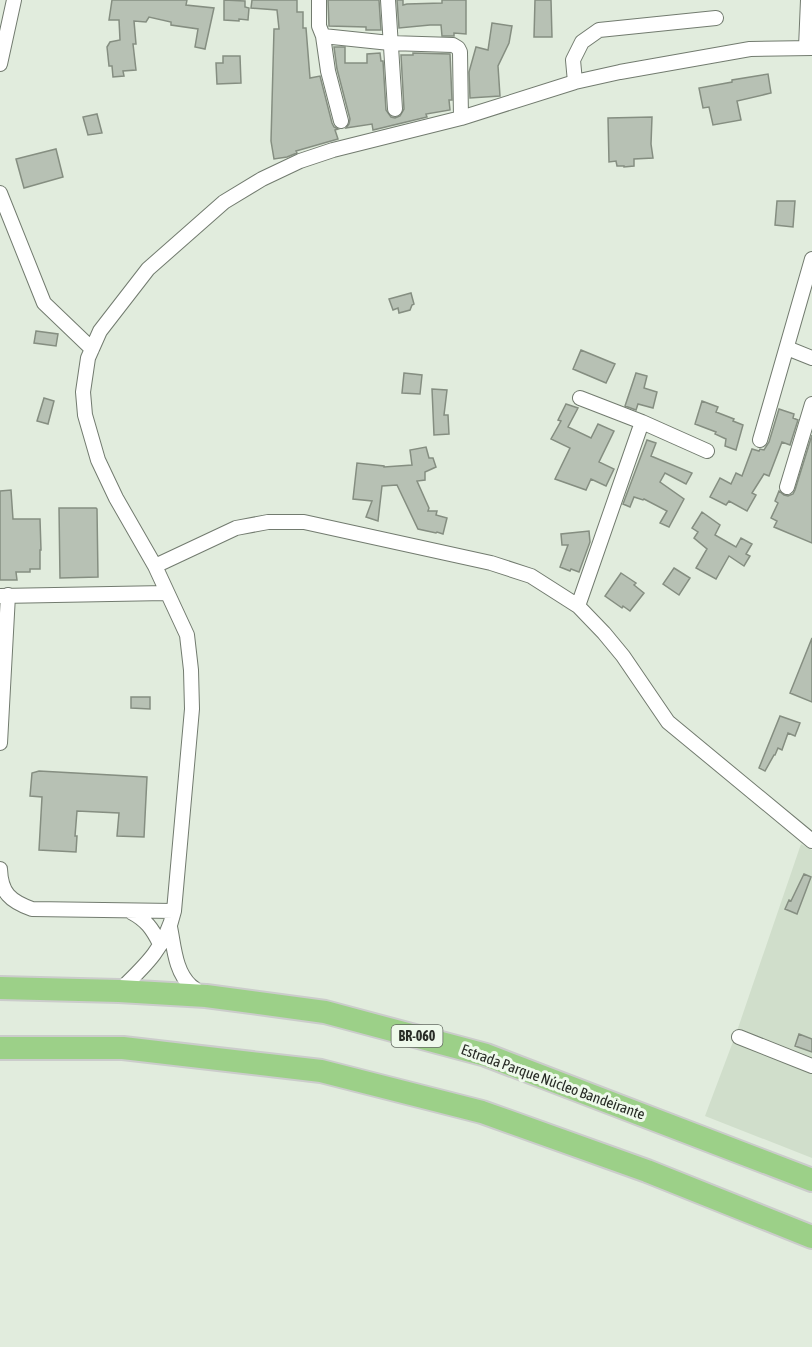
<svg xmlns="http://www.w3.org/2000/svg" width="812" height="1347" font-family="'Asap Condensed',sans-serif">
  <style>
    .built { fill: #d0decb }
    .building { fill: #b7c1b4; stroke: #858e81; stroke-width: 1.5 }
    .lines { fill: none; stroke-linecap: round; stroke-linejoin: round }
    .minor-casing { stroke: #727b6f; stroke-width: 16 }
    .trunk-casing { stroke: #cbcccb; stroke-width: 26 }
    .minor { stroke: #fff; stroke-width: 14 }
    .trunk { stroke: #9cd088; stroke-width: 22 }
    .labels { text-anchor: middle; stroke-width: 6; stroke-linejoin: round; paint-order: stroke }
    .shield { fill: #eef9eb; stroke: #636a61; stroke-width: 1.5 }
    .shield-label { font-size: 14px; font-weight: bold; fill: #282c26 }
    .street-label { font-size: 15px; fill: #282c26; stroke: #eef9eb }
  </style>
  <rect width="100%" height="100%" fill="#e1ecdd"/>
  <path class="built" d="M801 844 812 850V1158L705 1116 737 1031Z"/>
  <path class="building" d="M112 0H187L186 5 214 8 205 49 195 47 198 29 171 25V22L149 17 146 22 134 21 136 44H133L136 70 123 71 124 76 113 77 112 66H109L107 47 110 42 120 40 119 20H109Z
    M224 0 245 1V7L249 8 248 20 239 19V21L224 20Z
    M252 0H297V12H303V28H306L310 78 320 76 332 123 334 127 338 129 335 130 338 139 296 151 297 153 287 157 274 159 271 141 274 29H279L277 10 251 8Z
    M328 0H379L381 30H366V27L329 26Z
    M397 0H403V5L407 4 442 3V0H466V34L454 33V36H442L441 25H430L399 28Z
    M535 0H551L552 37H534Z
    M492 23 512 26 509 43 498 66 500 96 470 98 469 72 476 47 488 50Z
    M334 47H345V63H367V54L380 53 381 61H383L386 110 391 117 395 118 400 116 404 109 401 55H413V53L450 54 452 100H449L450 110 426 114 427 117 373 130 372 124 346 128 349 124 350 119 337 69Z
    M223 56H240L241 83 217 84 216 63H223Z
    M768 74 771 93 737 101 741 120 713 125 709 107 703 108 699 88 732 82V80Z
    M97 114 102 133 88 135 83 117Z
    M652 117 651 144 653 158 634 159V166L624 167V166H617L616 161 609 162 608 118Z
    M56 149 63 177 24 188 16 159Z
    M777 201H795L793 227 775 225Z
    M411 293 414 304 412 305 410 310 399 313 398 308 393 310 389 299Z
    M36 331 58 334 56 346 34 343Z
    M581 350 615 364 606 383 573 369Z
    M404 373 422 375 420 394 402 393Z
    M636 373 647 376 644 388 657 392 653 408 638 404 636 410 625 406Z
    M432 389 447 390 444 415H448L449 434 434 435Z
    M44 398 54 401 48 424 37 421Z
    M702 401 718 407 716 412 734 419 733 421 743 425 736 450 725 446 726 439 715 434 716 432 695 424Z
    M566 404 578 408 568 427 591 438 598 424 614 431 599 462 614 469 606 486 591 479 586 490 555 479 570 448 551 439 561 421 558 420Z
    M779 409 794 414 793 418 798 420 790 445 782 442 769 476 764 474 752 493 756 495 747 511 729 501 726 505 710 497 720 478 731 484 736 473 742 476 752 449 759 451 760 449 764 450 769 442Z
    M812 435V543L774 527 777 521 771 518 778 503 775 501 779 491 784 495 788 496 793 494 795 490Z
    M647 440 656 443 651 456 692 473 686 484 665 473 660 482 684 499 669 527 660 523 667 511 644 499 643 500 634 497 630 507 623 504Z
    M426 447 429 458H433L436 467 425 472V480L417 481 429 508 428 511H437L436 515 447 518 443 534 437 532 436 533 418 529 397 485 382 486 378 521 366 517 372 501 353 499 357 463 384 466V467L412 465 410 450Z
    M11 490 13 519H40L41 550H40V569H30V572H16L17 580H0V491Z
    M59 508H96L97 509 98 577 60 578Z
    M702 512 720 525 715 535 736 547 741 538 752 544 746 554 750 556 744 566 729 556 716 579 696 568 707 549 694 538 698 532 692 528Z
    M589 531 590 542 579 572 571 569 570 571 560 567 568 545H562L561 534Z
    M674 568 690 578 679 595 663 584Z
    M621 573 636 583 634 585 644 593 630 611 623 606 622 608 605 596Z
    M812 638V702L790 693Z
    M131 697H150V709L131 708Z
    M780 716 800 723 795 736 788 733 782 750 778 748 775 755H774L765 771 759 768Z
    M39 771 147 777 144 837 117 836 119 813 77 811 75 836H77L76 852 39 850 42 797 30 796 32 773Z
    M804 874 811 877 797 914 785 909 789 900 791 901Z
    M799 1034 812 1039V1052L795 1046Z"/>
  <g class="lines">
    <defs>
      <path id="minor" d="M319 0V26L323 36 390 43 453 45 458 48 460 52 461 118
        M388 0 395 109
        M323 36 328 71 341 121
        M806 48 808 0
        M0 64 14 0
        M575 82 573 60 582 42 599 30 716 18
        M0 193 44 303 92 349
        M787 348 812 358
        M580 398 642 422 707 451
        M760 440 812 259
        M787 487 812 404
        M155 566 236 528 268 522H304L491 563 531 576 578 606 604 633 623 656 668 722 812 841
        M0 596 166 593
        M578 606 642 422
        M0 743 8 595
        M0 869C1 893 10 901 32 909L174 911
        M131 912C146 920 152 928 160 944
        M170 927C174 946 175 972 191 986 195 989 199 992 203 995
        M119 991C144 967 166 947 174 911L192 709 191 670 187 635 155 566 116 498 98 460 85 415 83 392 88 358 100 331 148 269 224 202 262 179 300 161 333 150 461 118 575 82 620 72 750 49 812 48
        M739 1037 812 1066"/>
      <path id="trunk" d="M0 988 119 991 206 996 325 1012 486 1055 812 1180
        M0 1048H123L321 1071 482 1112 647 1171 812 1237"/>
    </defs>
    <use href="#minor" class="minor-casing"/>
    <use href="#trunk" class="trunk-casing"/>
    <use href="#minor" class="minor"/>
    <use href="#trunk" class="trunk"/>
  </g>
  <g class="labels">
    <rect class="shield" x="391.5" y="1025" width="51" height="22" rx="4.5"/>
    <g class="shield-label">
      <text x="417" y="1041">BR-060</text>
    </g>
    <g class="street-label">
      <text transform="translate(553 1082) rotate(20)" y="5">Estrada Parque Núcleo Bandeirante</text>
    </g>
  </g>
</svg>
